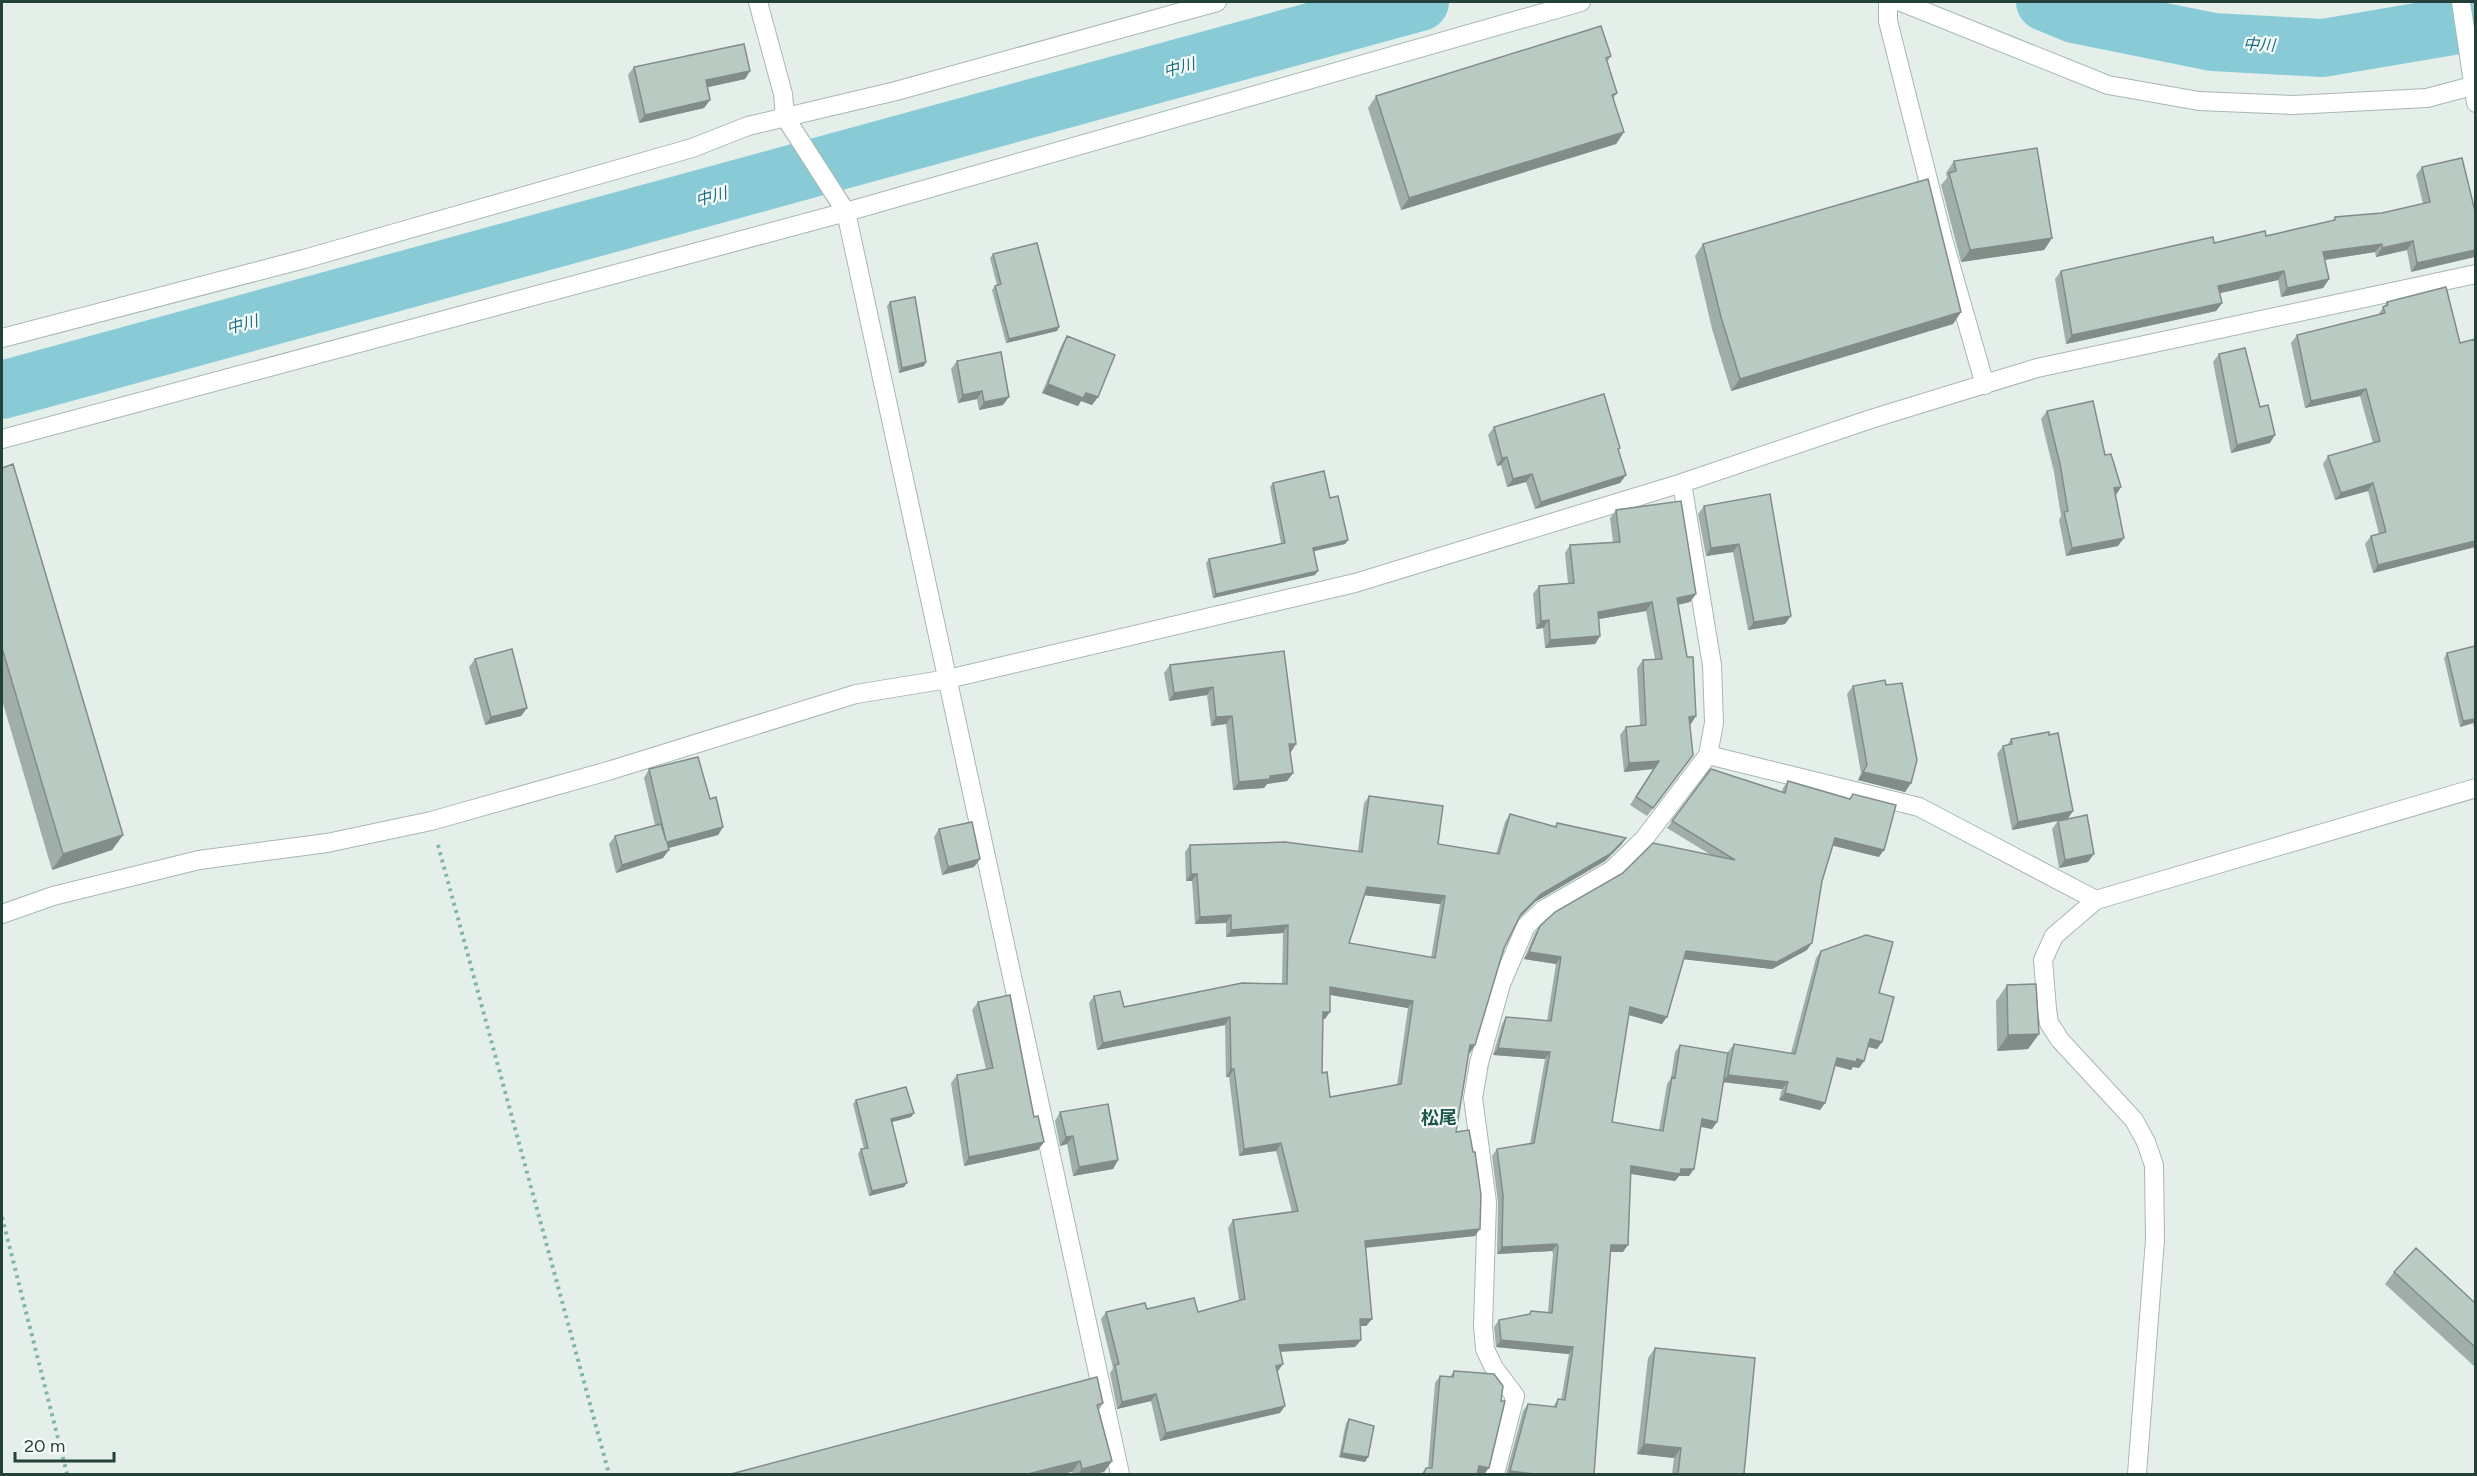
<svg xmlns="http://www.w3.org/2000/svg" width="2477" height="1476" font-family="Figtree,'Noto Sans JP',sans-serif">
  <style>
    .lines { fill: none; stroke-linecap: round; stroke-linejoin: round }
    .river { stroke: #88cbd7; stroke-width: 58 }
    .minor-casing { stroke: #a6b8b1; stroke-width: 20 }
    .secondary-casing { stroke: #a1bbb2; stroke-width: 20 }
    .path { stroke: #82b5a5; stroke-width: 4; stroke-dasharray: 3 4.5; stroke-linecap: butt }
    .minor { stroke: #fff; stroke-width: 18 }
    .secondary { stroke: #fff; stroke-width: 18 }
    .wall { fill: #9faea8; fill-rule: evenodd }
    .shaded-wall { fill: #828d88 }
    .building { fill: #b9cac3; stroke: #828d88; stroke-width: 1.5; fill-rule: evenodd }
    .labels { text-anchor: middle; stroke-width: 4.5; stroke-linejoin: round; paint-order: stroke }
    .water-label { font-size: 16px; font-style: italic; fill: #167283; stroke: #f5faf8 }
    .quarter-label { font-size: 18px; font-weight: bold; fill: #1b5648; stroke: #f5faf8 }
  </style>
  <rect width="100%" height="100%" fill="#e4efea"/>
  <g class="lines">
    <path class="river" d="M2045 2 2074 14 2213 42 2323 48 2476 22
      M2 390 1420 2"/>
    <defs>
      <path id="minor" d="M758 2 783 94 785 117 846 212 1120 1474
        M1888 2V21L1943 239 1985 385
        M1901 2 2108 85 2199 101 2293 105 2427 98 2476 85
        M2 338 304 259 692 148 748 126 896 91 1217 2
        M2 439 846 212 1581 2
        M1708 755 1919 807 2096 900
        M2 914 53 896 199 860 327 843 431 821 608 771 856 694 948 679 1355 583 1682 483 1871 419 2037 368 2476 274
        M1495 1474 1515 1396 1494 1368 1485 1349 1483 1326 1487 1202 1473 1098 1479 1063 1501 984 1526 926 1543 910 1612 870 1644 839 1708 755 1714 723 1712 665 1682 483
        M2137 1474 2155 1240 2154 1165 2146 1142 2134 1120 2060 1040 2049 1023 2047 1009 2043 960 2054 936 2096 900 2476 788"/>
      <path id="secondary" d="M2461 2 2476 103"/>
    </defs>
    <use href="#minor" class="minor-casing"/>
    <use href="#secondary" class="secondary-casing"/>
    <path class="path" d="M438 845 609 1474
      M2 1217 67 1474"/>
    <use href="#minor" class="minor"/>
    <use href="#secondary" class="secondary"/>
  </g>
  <path class="wall" d="M1611 56 1607 62 1617 93 1613 99 1624 132 1616 144 1401 210 1368 108 1376 96Z
    M634 67 750 71 745 79 707 87 710 100 704 108 639 123 628 75Z
    M1954 161 2052 238 2044 250 1961 262 1941 185 1947 178 1946 173Z
    M2422 167 2475 211 2411 272 2407 250 2376 257 2375 252 2325 260 2329 279 2323 288 2281 297 2278 280 2220 293 2222 303 2216 311 2066 344 2055 279 2061 271 2214 243 2266 236 2332 221 2335 217 2382 213 2423 204 2416 175Z
    M1703 244 1961 312 1953 324 1731 391 1712 329 1695 256Z
    M993 254 1059 327 1057 331 1006 343 992 290 995 286 997 285 990 258Z
    M890 302 924 366 899 373 887 306Z
    M2387 302 2475 547 2373 573 2365 544 2371 536 2379 534 2368 491 2335 500 2323 464 2328 456 2373 443 2360 396 2305 408 2291 343 2297 335 2378 315Z
    M1067 336 1098 397 1092 405 1081 401 1078 406 1042 393 1062 344Z
    M2219 354 2270 443 2231 453 2213 362Z
    M957 361 1003 405 979 410 977 399 958 403 951 369Z
    M2047 411 2105 455 2115 495 2118 546 2066 556 2059 520 2061 516 2054 472 2041 419Z
    M1494 427 1618 450 1626 475 1620 483 1535 509 1526 482 1507 487 1501 465 1497 466 1488 435Z
    M2 468 123 835 112 850 52 870 2 700Z
    M1273 483 1330 498 1348 540 1345 544 1314 551 1315 575 1213 598 1206 563 1209 559 1281 543 1270 487Z
    M1770 494 1785 624 1748 630 1733 552 1706 556 1698 514 1704 506Z
    M1616 510 1696 594 1690 602 1678 605 1693 755 1647 816 1630 805 1653 769 1624 772 1620 735 1626 727 1640 726 1637 668 1643 660 1655 659 1646 611 1599 619 1600 636 1595 644 1545 648 1543 628 1536 629 1533 594 1539 586 1568 583 1565 553 1570 545 1613 542 1610 518Z
    M2475 646V732L2473 723 2460 727 2444 658 2447 653Z
    M1284 651 1290 752 1293 773 1287 781 1267 784 1264 788 1233 790 1226 724 1211 726 1207 695 1169 701 1164 673 1170 665Z
    M475 659 527 708 521 716 485 725 469 667Z
    M1853 686 1911 783 1905 792 1858 780 1861 773 1847 694Z
    M2049 735 2073 811 2068 819 2088 862 2059 868 2052 829 2058 821 2012 830 1997 754 2003 746 2007 745 2011 739Z
    M649 769 710 799 723 827 718 835 668 848 663 858 616 873 609 844 615 836 655 825 644 778Z
    M1788 781 1849 799 1853 794 1879 857 1833 845 1822 881 1807 950 1772 969 1684 959 1662 1024 1628 1015 1612 1122 1659 1130 1667 1084 1671 1078 1675 1052 1680 1045 1727 1058 1728 1052 1734 1044 1791 1053 1816 958 1821 951 1879 993 1877 1049 1868 1047 1864 1061 1859 1068 1853 1067 1851 1070 1835 1066 1825 1103 1820 1110 1779 1100 1782 1089 1723 1082 1717 1122 1712 1129 1701 1127 1689 1176H1679L1675 1181 1631 1174 1623 1252H1610L1594 1474H1506L1523 1411 1528 1404 1553 1407 1558 1399 1561 1400 1569 1354 1496 1347 1494 1327 1499 1320 1528 1315 1531 1311 1548 1312 1553 1254 1552 1251 1497 1254 1498 1202 1492 1156 1497 1149 1530 1144 1545 1059 1493 1055 1502 1024 1506 1017 1547 1021 1556 964 1524 959 1535 933 1540 926 1711 855 1667 828 1672 821 1782 792 1783 788Z
    M1369 796 1438 844 1496 854 1505 822 1510 814 1555 827 1557 823 1626 838 1621 845 1605 861 1535 902 1519 918 1504 948 1470 1053H1469L1456 1132 1475 1236 1366 1248 1372 1319 1366 1326H1360L1361 1340 1355 1347 1281 1352 1278 1371 1277 1372 1280 1413 1160 1441 1151 1401 1117 1409 1110 1373 1113 1368 1101 1319 1106 1312 1147 1309 1198 1312 1239 1301 1228 1228 1233 1220 1292 1212 1276 1151 1239 1156 1229 1077H1226L1225 1025 1097 1050 1089 1003 1094 996 1124 1007 1282 984 1283 933 1226 937V923L1195 924 1192 881H1186L1185 852 1190 845 1358 851 1364 803ZM1365 895 1440 904 1431 958 1349 943ZM1330 995 1408 1008 1397 1085 1330 1097 1322 1073 1323 1019H1325Z
    M939 829 980 859 974 867 942 875 934 837Z
    M2007 985 2039 1034 2028 1049 1997 1051 1996 1001Z
    M978 1002 1034 1117 1044 1142 1038 1150 964 1166 951 1083 957 1075 986 1069 972 1010Z
    M856 1100 914 1113 911 1117 892 1122 904 1187 869 1196 858 1154 861 1149H864L853 1104Z
    M1060 1112 1118 1160 1113 1169 1073 1176 1067 1144 1060 1146 1055 1121Z
    M2394 1272 2475 1303V1367L2385 1284Z
    M1655 1348 1744 1474H1672L1674 1458 1637 1454 1648 1358Z
    M1454 1371 1477 1474H1421L1426 1468H1428L1435 1383 1440 1376 1450 1377Z
    M1103 1403 1099 1410 1112 1461 1104 1472 1093 1474H1073L1072 1472 731 1474Z
    M1349 1419 1368 1457 1365 1462 1339 1457 1346 1423Z"/>
  <path class="shaded-wall" d="M750 71 745 79 700 89 706 80Z
    M710 100 704 108 639 123 645 115Z
    M1624 132 1616 144 1401 210 1409 198Z
    M2052 238 2044 250 1961 262 1970 250Z
    M2413 241 2407 250 2376 257 2382 248Z
    M2382 244 2375 252 2317 261 2323 252Z
    M2475 250V257L2411 272 2417 263Z
    M2284 271 2278 280 2212 295 2218 286Z
    M2329 279 2323 288 2281 297 2287 288Z
    M2222 303 2216 311 2066 344 2072 335Z
    M1961 312 1953 324 1731 391 1740 379Z
    M1059 327 1057 331 1006 343 1009 339Z
    M926 362 924 366 899 373 902 368Z
    M1048 384 1086 393 1098 397 1092 405 1081 401 1078 406 1042 393Z
    M2366 389 2360 396 2305 408 2311 401Z
    M982 391 977 399 958 403 963 395Z
    M1009 397 1003 405 979 410 984 402Z
    M2275 435 2270 443 2231 453 2237 445Z
    M1507 457 1501 465 1497 466 1502 458Z
    M1532 474 1526 482 1507 487 1513 479Z
    M1626 475 1620 483 1535 509 1541 502Z
    M2373 483 2368 491 2335 500 2341 493Z
    M2121 487 2116 495 2114 488Z
    M2124 538 2118 546 2066 556 2072 548Z
    M1348 540 1345 544 1310 552 1313 548Z
    M2475 541V547L2373 573 2378 565Z
    M1739 544 1733 552 1706 556 1711 548Z
    M1318 571 1315 575 1213 598 1216 594Z
    M1696 594 1690 602 1671 606 1677 598Z
    M1652 602 1646 611 1593 620 1598 612Z
    M1791 616 1785 624 1748 630 1754 622Z
    M1549 620 1543 628 1536 629 1541 621Z
    M1600 636 1595 644 1545 648 1550 640Z
    M1213 687 1207 695 1169 701 1174 693Z
    M527 708 521 716 485 725 491 717Z
    M1232 716 1226 724 1211 726 1216 717Z
    M1696 716 1691 724 1684 725 1689 717Z
    M2475 719V720L2473 723 2460 727 2463 721Z
    M1289 744H1296L1291 752 1284 753Z
    M1659 761 1653 769 1624 772 1629 763Z
    M1863 772 1911 783 1905 792 1858 780Z
    M1293 773 1287 781 1267 784 1264 788 1233 790 1239 782 1270 776Z
    M2073 811 2067 819 2012 830 2018 822Z
    M723 827 718 835 661 850 667 842Z
    M123 835 112 850 52 870 63 854Z
    M1626 838 1621 845 1605 861 1535 902 1516 921 1521 914 1541 894Z
    M1835 838 1884 850 1879 857 1830 845Z
    M669 850 663 858 616 873 622 865Z
    M2094 854 2088 862 2059 868 2065 860Z
    M980 859 974 867 942 875 948 867Z
    M1191 874H1197L1192 881H1186Z
    M1367 887 1445 896 1440 904 1362 895Z
    M1231 915 1226 923 1195 924 1200 917Z
    M1288 925 1283 933 1226 937 1231 930Z
    M1812 943 1807 950 1772 969 1681 959 1686 951Z
    M1529 952 1561 957 1556 964 1524 959Z
    M1330 987 1413 1001 1408 1008 1325 994Z
    M1630 1007 1667 1017 1662 1024 1625 1014Z
    M1323 1012H1330L1325 1019H1318Z
    M1230 1017 1225 1025 1097 1050 1103 1043Z
    M2039 1034 2028 1049 1997 1051 2008 1035Z
    M1870 1039 1882 1042 1877 1049 1864 1046Z
    M1470 1045H1475L1470 1053 1465 1052Z
    M1498 1048 1550 1052 1545 1059 1493 1055Z
    M1837 1058 1857 1059 1864 1061 1859 1068 1853 1067 1851 1070 1832 1065Z
    M1231 1069H1234L1229 1077H1226Z
    M1728 1075 1788 1082 1782 1089 1722 1082Z
    M1785 1093 1825 1103 1820 1110 1779 1100Z
    M914 1113 911 1117 888 1123 891 1119Z
    M1702 1119 1717 1122 1712 1129 1697 1126Z
    M1073 1136 1067 1144 1060 1146 1066 1137Z
    M1044 1142 1038 1150 964 1166 969 1157Z
    M1281 1143 1276 1151 1239 1156 1244 1149Z
    M1118 1160 1113 1169 1073 1176 1079 1167Z
    M1631 1166 1681 1169H1694L1689 1176H1679L1675 1181 1626 1173Z
    M907 1183 904 1187 869 1196 872 1191Z
    M1480 1229 1475 1236 1360 1248 1365 1241Z
    M1557 1244 1552 1251 1497 1254 1502 1247Z
    M1611 1245H1628L1623 1252H1606Z
    M1360 1319H1372L1366 1326H1355Z
    M1361 1340 1355 1347 1274 1352 1279 1345Z
    M1501 1340 1573 1347 1569 1354 1496 1347Z
    M1283 1364 1278 1371 1271 1373 1276 1366Z
    M1156 1394 1151 1401 1117 1409 1122 1402Z
    M1285 1406 1280 1413 1160 1441 1166 1433Z
    M1644 1444 1681 1448 1674 1458 1637 1454Z
    M1342 1453 1368 1457 1365 1462 1339 1457Z
    M1080 1461 1072 1472 1062 1474H1028Z
    M1112 1461 1104 1472 1093 1474H1078L1082 1469Z
    M1479 1466 1489 1468 1484 1474 1474 1473Z
    M1510 1471 1534 1474H1508Z"/>
  <path class="building" d="M1601 26 1611 56 1606 58 1617 93 1612 95 1624 132 1409 198 1376 96Z
    M744 44 750 71 706 80 710 100 645 115 634 67Z
    M2037 148 2052 238 1970 250 1949 173 1956 171 1954 161Z
    M2462 158 2475 211V250L2417 263 2413 241 2382 248V244L2323 252 2329 279 2287 288 2284 271 2218 286 2222 303 2072 335 2061 271 2213 237 2214 243 2265 231 2266 236 2335 220V217L2382 213 2430 202 2422 167Z
    M1928 179 1961 312 1740 379 1721 317 1703 244Z
    M1037 243 1059 327 1009 339 995 286 1001 284 993 254Z
    M2446 287 2460 343 2475 339V541L2378 565 2371 536 2386 532 2373 483 2341 493 2328 456 2380 441 2366 389 2311 401 2297 335 2385 313 2383 307 2388 305 2387 302Z
    M915 297 926 362 902 368 890 302Z
    M1067 336 1115 355 1098 397 1086 393 1083 398 1048 384Z
    M2245 348 2260 407 2268 405 2275 435 2237 445 2219 354Z
    M1001 352 1009 397 984 402 982 391 963 395 957 361Z
    M1604 394 1620 448 1618 449 1626 475 1541 502 1532 474 1513 479 1507 457 1502 458 1494 427Z
    M2093 401 2105 455 2111 454 2121 487 2114 488 2124 538 2072 548 2064 512 2068 511 2060 464 2047 411Z
    M13 464 123 835 63 854 2 648V468Z
    M1324 471 1330 498 1338 496 1348 540 1313 548 1318 571 1216 594 1209 559 1285 543 1273 483Z
    M1770 494 1791 616 1754 622 1739 544 1711 548 1704 506Z
    M1681 501 1696 594 1677 598 1687 657H1693L1696 716 1689 717 1693 755 1653 808 1636 797 1659 761 1629 763 1626 727 1646 725 1643 660 1662 659 1652 602 1598 612 1600 636 1550 640 1549 620 1541 621 1539 586 1574 583 1570 545 1620 542 1616 510Z
    M2475 646V719L2463 721 2447 653Z
    M512 649 527 708 491 717 475 659Z
    M1284 651 1296 744H1289L1293 773 1270 776V779L1239 782 1232 716 1216 717 1213 687 1174 693 1170 665Z
    M1885 680 1886 685 1902 683 1917 760 1911 783 1863 772 1867 765 1853 686Z
    M2049 732V735L2058 733 2073 811 2018 822 2003 746 2012 744 2011 739Z
    M698 757 710 799 716 797 723 827 667 842 669 850 622 865 615 836 661 824 666 841 649 769Z
    M1711 769 1785 793 1788 781 1850 799 1853 794 1896 805 1884 850 1835 838 1822 881 1812 943 1777 962 1686 951 1667 1017 1630 1007 1612 1122 1663 1131 1672 1077 1675 1078 1680 1045 1728 1053 1717 1122 1702 1119 1694 1169H1681L1680 1174 1631 1166 1628 1245H1611L1594 1474H1534L1510 1471 1528 1404 1556 1407 1558 1399 1565 1400 1573 1347 1501 1340 1499 1320 1530 1314 1531 1311 1552 1313 1558 1247 1557 1244 1502 1247 1503 1195 1497 1149 1534 1143 1550 1052 1498 1048 1506 1017 1551 1021 1561 957 1529 952 1540 926 1555 912 1623 873 1653 843 1735 860 1672 821Z
    M1369 796 1443 806 1438 844 1499 854 1510 814 1556 827 1557 823 1626 838 1610 854 1541 894 1521 914 1504 948 1475 1045H1470L1456 1132 1469 1130 1473 1152H1475L1481 1195 1480 1229 1365 1241 1372 1319H1360L1361 1340 1279 1345 1283 1364 1276 1366 1285 1406 1166 1433 1156 1394 1122 1402 1115 1365 1119 1364 1106 1312 1145 1303 1147 1309 1194 1298 1198 1312 1245 1299 1233 1220 1298 1211 1281 1143 1244 1149 1234 1069H1231L1230 1017 1103 1043 1094 996 1120 991 1124 1007 1242 983 1287 984 1288 925 1231 930V915L1200 917 1197 874H1191L1190 845 1285 842 1362 852ZM1367 887 1445 896 1435 958 1349 943ZM1330 987 1413 1001 1401 1084 1330 1097 1327 1072 1322 1073 1323 1012H1330Z
    M2087 815 2094 854 2065 860 2058 821Z
    M972 822 980 859 948 867 939 829Z
    M1866 935 1893 942 1879 993 1894 997 1882 1042 1870 1039 1864 1061 1857 1059 1856 1062 1837 1058 1825 1103 1785 1093 1788 1082 1728 1075 1734 1044 1795 1054 1821 951Z
    M2036 984 2039 1034 2008 1035 2007 985Z
    M1010 995 1034 1117 1038 1116 1044 1142 969 1157 957 1075 993 1068 978 1002Z
    M906 1087 914 1113 891 1119 907 1183 872 1191 861 1149 868 1148 856 1100Z
    M1108 1104 1118 1160 1079 1167 1073 1136 1066 1137 1060 1112Z
    M2416 1248 2475 1303V1347L2394 1272Z
    M1655 1348 1755 1358 1744 1474H1678L1681 1448 1644 1444Z
    M1454 1371 1494 1374 1503 1386 1501 1401H1505L1489 1468 1479 1466 1477 1474H1424L1426 1468H1432L1440 1376 1453 1377Z
    M1097 1377 1103 1403 1097 1405 1112 1461 1082 1469 1080 1461 1028 1474H731Z
    M1349 1419 1374 1426 1368 1457 1342 1453Z"/>
  <g class="labels">
    <g class="water-label">
      <text transform="translate(2259 44) rotate(3)" y="6">中川</text>
      <text transform="translate(1179 67) rotate(-15)" y="6">中川</text>
      <text transform="translate(711 196) rotate(-15)" y="6">中川</text>
      <text transform="translate(242 324) rotate(-15)" y="6">中川</text>
    </g>
    <g class="quarter-label">
      <text x="1439" y="1124">松尾</text>
    </g>
  </g>
  <rect width="2477" height="1476" fill="none" stroke="#224239" stroke-width="6"/>
  <path d="M15 1452v9h99v-9" fill="none" stroke="#224239" stroke-width="3"/>
  <text x="24" y="1452" font-size="18" fill="#224239" stroke="#f5faf8" stroke-width="4.5" paint-order="stroke">20 m</text>
</svg>
